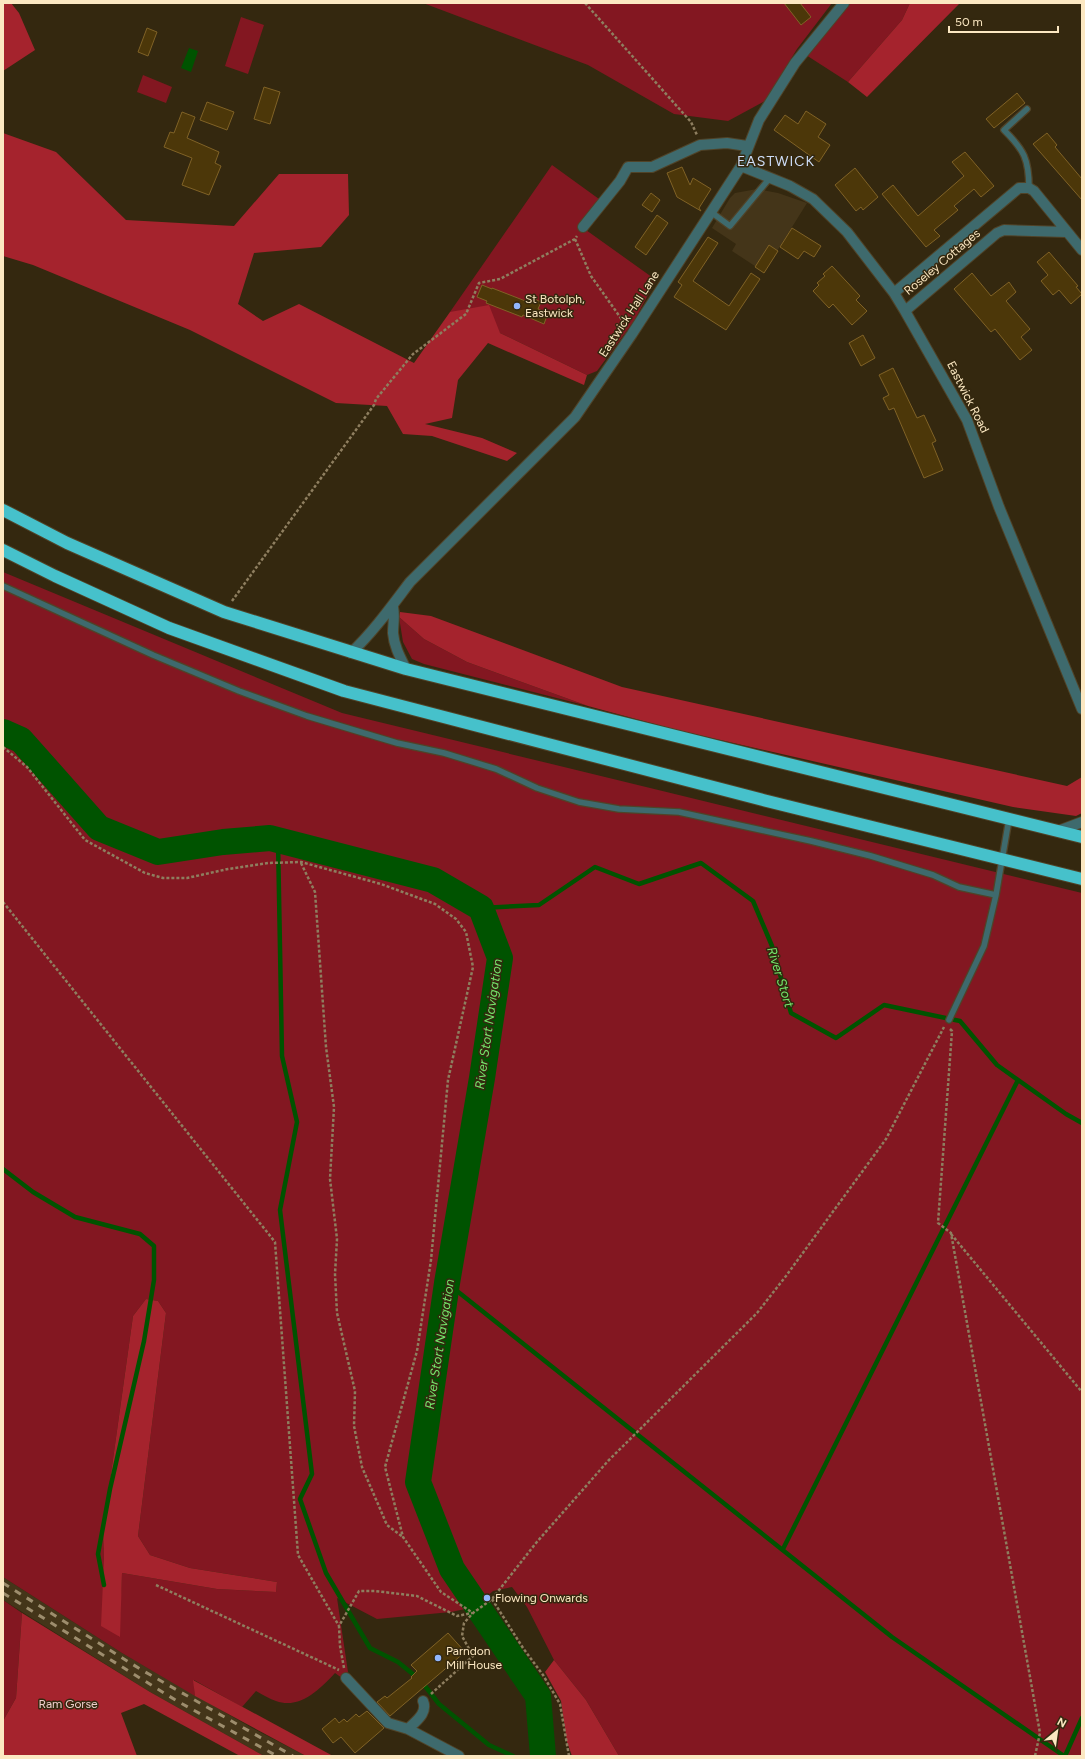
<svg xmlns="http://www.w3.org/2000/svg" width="1085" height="1759" font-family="Figtree,sans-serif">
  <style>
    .built { fill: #443519 }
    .green { fill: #831721; fill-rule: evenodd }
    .forest { fill: #a5232d }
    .water { fill: #005300 }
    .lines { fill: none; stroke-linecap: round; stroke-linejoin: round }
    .stream { stroke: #005300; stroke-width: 4.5 }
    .river { stroke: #005300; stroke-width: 26 }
    .building { fill: #4c3709; stroke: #806226 }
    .lane-casing { stroke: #504328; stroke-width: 8 }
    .street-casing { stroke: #504328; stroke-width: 12 }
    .highway-casing { stroke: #504328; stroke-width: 14 }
    .path { stroke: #8e7e5f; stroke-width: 2.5; stroke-dasharray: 3 2; stroke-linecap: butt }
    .lane { stroke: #3e6a6d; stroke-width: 5.5 }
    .street { stroke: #3e6a6d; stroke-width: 10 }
    .highway { stroke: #46c1cb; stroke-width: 12 }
    .rail { stroke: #9d8d6d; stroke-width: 3; stroke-dasharray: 7 7; stroke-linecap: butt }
    .poi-dot { fill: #92b7fd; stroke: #34280f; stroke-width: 1.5 }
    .labels { text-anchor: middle; stroke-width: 3; stroke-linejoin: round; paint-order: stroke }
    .street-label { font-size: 12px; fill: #fce8c2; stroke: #34280f }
    .poi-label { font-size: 12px; fill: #fce8c2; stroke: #34280f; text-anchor: start }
    .park-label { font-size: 12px; fill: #efcdcb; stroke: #34280f }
    .water-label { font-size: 13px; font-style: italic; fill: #73e76b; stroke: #34280f }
    .quarter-label { font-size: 14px; letter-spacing: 1px; fill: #ceddf7; stroke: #34280f }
  </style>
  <rect width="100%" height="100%" fill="#34280f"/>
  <path class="built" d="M757 189 778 193 807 203 764 272 732 251 736 244 712 228 730 198 735 193Z
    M3 1577 122 1653 252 1728 306 1756H264L150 1692 3 1600Z"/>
  <path class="green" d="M423 3H832L797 49 765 101 728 121 674 114 588 65Z
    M849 3H910L902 20 848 82 806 55Z
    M241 17 264 25 248 74 225 66Z
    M143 75 172 87 166 103 137 92Z
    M552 165 599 199 579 225 656 280 634 321 597 371 587 375 500 333 450 312Z
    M3 572 342 713 1082 893V1756H619L586 1700 554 1660 527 1607 512 1587 493 1591 475 1607 451 1612 377 1619 337 1598 348 1672 342 1678 335 1673C321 1688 300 1710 276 1701 270 1699 263 1695 256 1691L242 1707 194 1680 195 1696 122 1653 3 1577ZM146 1299 158 1301 166 1313 138 1536 150 1555 190 1568 277 1582 276 1592 217 1589 122 1573 119 1637 104 1560 103 1531 133 1316Z
    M399 617 424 639 467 662 588 706 424 664 412 659 403 642Z
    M3 1600 22 1613 16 1698 3 1721Z"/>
  <path class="forest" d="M3 3H11L19 13 35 50 3 71Z
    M910 3H960L867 97 848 82 902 20Z
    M3 133 56 152 126 220 234 226 279 174H348L349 215 321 247 254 253 238 304 263 321 299 304 414 363 450 312 489 305 500 333 587 375 584 385 488 343 458 380 452 418 425 424 482 438 517 453 507 461 432 436 403 434 387 406 336 403 190 330 33 265 3 256Z
    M400 612 431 616 622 687 1067 786 1082 777V813L1076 816 1013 807 673 729 588 706 467 662 424 639 399 617Z
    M146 1299 158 1301 166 1313 138 1536 150 1555 190 1568 277 1582 276 1592 217 1589 122 1573 120 1637 101 1626 104 1560 103 1531 133 1316Z
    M22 1613 150 1692 264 1756H240L144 1704 121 1713 137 1756H3V1721L16 1698Z
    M554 1660 586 1700 619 1756H572L567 1742 561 1701 545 1672Z
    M193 1680 333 1756H306L195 1696Z"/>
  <path class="water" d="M189 48 198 51 191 72 181 68Z
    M486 1608 519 1661 517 1666H511L478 1612H482Z"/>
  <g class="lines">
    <path class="stream" d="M278 840 282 1056 297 1122 280 1210 312 1474 300 1499 326 1573 370 1648 398 1662 414 1675
      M481 908 539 905 595 867 639 884 701 863 753 901 772 946 791 1013 836 1038 884 1005 960 1021 997 1065 1066 1114 1082 1123
      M3 1169 33 1192 75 1217 140 1234 154 1246V1280L144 1341 110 1489 98 1554 104 1585
      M447 1283 892 1637 1064 1756
      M783 1549 1018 1080
      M425 1686 439 1704 489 1745 513 1756
      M1065 1756 1082 1718"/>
    <path class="river" d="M3 732 21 740 99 828 158 852 223 842 270 838 433 880 481 908 500 958 482 1078 447 1283 418 1482 452 1569 538 1696 543 1756"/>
  </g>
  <path class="building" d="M784 3H800L811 17 801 25Z
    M147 28 157 32 148 56 138 52Z
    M264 87 280 92 270 124 254 119Z
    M1017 93 1025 103 994 128 986 119Z
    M207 102 234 112 227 130 200 120Z
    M806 111 826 124 818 137 830 145 819 162 774 130 785 115 798 124Z
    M182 112 195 117 187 138 219 152 215 163 221 166 209 195 182 185 192 158 164 147 170 132 174 133Z
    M1047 133 1057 145 1055 147 1082 179V200L1033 144Z
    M965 152 994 186 981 197 974 189 954 206 958 210 934 230 940 236 926 247 882 194 893 185 918 216 964 176 952 162Z
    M682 167 690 185 693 178 711 189 699 208 701 211 677 197 667 173Z
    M855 168 878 197 863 210 861 207 856 211 835 185Z
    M651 193 660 200 652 212 642 205Z
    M657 215 668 223 646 255 635 247Z
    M792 228 821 246 814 257 804 251 798 259 780 247Z
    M708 237 718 243 693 281 729 306 751 273 760 279 726 330 674 297 682 285 678 282Z
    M769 245 778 251 764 273 755 267Z
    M1049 252 1078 286 1076 287 1082 294 1071 304 1059 290 1053 295 1041 281 1048 275 1037 262Z
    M832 266 860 296 856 300 867 311 852 325 833 304 829 308 813 291 819 285 817 283 825 276 823 274Z
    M972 273 991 296 1009 282 1016 292 1006 301 1030 329 1021 337 1032 350 1020 360 995 329 991 332 954 289Z
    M482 285 492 289V288L528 302 530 297 541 302 538 309 548 313 544 324 523 315 522 317 486 303 487 301 477 297Z
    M863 335 875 358 861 366 849 343Z
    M893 368 917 418 924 415 936 441 932 443 943 470 924 478 894 408 889 410 883 398 889 395 879 375Z
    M448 1633 465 1652 390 1716 377 1702 385 1696 387 1698 412 1678 411 1677 417 1671 411 1665Z
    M367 1711 384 1728 355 1753 341 1737 333 1743 322 1729 335 1718 339 1723 344 1719 347 1722 356 1714 359 1717Z"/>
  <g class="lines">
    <defs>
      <path id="lane" d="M1027 109 1004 130C1024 150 1029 159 1029 188
        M711 212 730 226 769 179
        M3 586 153 655 239 691 307 716 397 743 444 753 496 769 537 788 579 802 619 809 679 812 811 841 871 856 933 875 959 887 996 895
        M949 1020 984 946 996 895 1009 819"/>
      <path id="street" d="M741 166 790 186 813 199 847 232 894 293 905 311 967 420 999 507 1082 709
        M583 227 620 181 628 167H652L700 145 727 143 747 146
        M894 293 1019 188H1029L1034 191 1082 250
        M905 311 997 233 1004 230 1066 232
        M393 607C395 617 393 624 393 633 394 646 400 657 406 669
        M351 653C374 631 391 607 410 582L575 417 632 334 741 166 759 120 795 63 844 3
        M1058 831 1082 822
        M346 1678 388 1723 408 1729 459 1756
        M408 1729C416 1721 428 1713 423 1701"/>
      <path id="highway" d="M3 510 67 543 224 612 406 669 1082 837
        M3 550 55 576 169 628 344 691 763 800 1082 879"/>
    </defs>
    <use href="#lane" class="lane-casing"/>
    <use href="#street" class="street-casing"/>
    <use href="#highway" class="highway-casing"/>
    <path class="path" d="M585 3 691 122 697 135
      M575 239 591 276 625 324
      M232 601 374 405 376 399 413 354 466 314 479 283 500 279 575 239 577 236
      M3 747 27 767 85 840 145 873 163 878H187L228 869 268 863 301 862 381 884 435 904 456 919 466 932 473 967 448 1080 431 1260 417 1351 385 1467 403 1537 441 1592 473 1613
      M301 863 315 892 326 1047 334 1107 330 1179 337 1239 335 1274 337 1313 355 1391 354 1426 362 1467 387 1525 403 1537
      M3 902 275 1242 298 1555 339 1626
      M950 1029 952 1031 938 1223 951 1233 1040 1733 1035 1756
      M951 1234 1082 1392
      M156 1585 339 1670
      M492 1599 523 1648 543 1675 560 1704 569 1756
      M344 1668 340 1646 339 1626 359 1591H375L417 1596 457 1616 472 1613
      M431 1694 473 1656 462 1636 464 1623 473 1613 492 1599 536 1543 608 1461 757 1313 786 1276 886 1139 944 1027"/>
    <use href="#lane" class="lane"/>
    <use href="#street" class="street"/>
    <use href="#highway" class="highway"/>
    <path class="rail" d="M3 1583 140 1669 293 1756
      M3 1593 177 1701 277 1756"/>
  </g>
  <g class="poi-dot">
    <circle cx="517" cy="306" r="4"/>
    <circle cx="487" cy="1598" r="4"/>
    <circle cx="438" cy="1658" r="4"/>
  </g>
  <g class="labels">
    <g class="street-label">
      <text transform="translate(942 262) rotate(-40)" y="4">Roseley Cottages</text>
      <text transform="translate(629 314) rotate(-57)" y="4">Eastwick Hall Lane</text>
      <text transform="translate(968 397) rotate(63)" y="4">Eastwick Road</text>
    </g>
    <g class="poi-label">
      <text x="525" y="303">St Botolph,<tspan x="525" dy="14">Eastwick</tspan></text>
      <text x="495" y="1602">Flowing Onwards</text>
      <text x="446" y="1655">Parndon<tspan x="446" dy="14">Mill House</tspan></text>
    </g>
    <g class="park-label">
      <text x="68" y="1708">Ram Gorse</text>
    </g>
    <g class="water-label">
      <text transform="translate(781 977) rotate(73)" y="5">River Stort</text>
      <text transform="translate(488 1024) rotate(-82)" y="5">River Stort Navigation</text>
      <text transform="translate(439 1344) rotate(-81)" y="5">River Stort Navigation</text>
    </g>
    <g class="quarter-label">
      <text x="776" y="166">EASTWICK</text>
    </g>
  </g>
  <rect width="1085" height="1759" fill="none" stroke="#fce8c2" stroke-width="8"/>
  <g transform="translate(1057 1731) rotate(29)" stroke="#34280f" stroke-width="3" paint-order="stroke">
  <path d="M0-3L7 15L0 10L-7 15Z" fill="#fce8c2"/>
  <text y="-6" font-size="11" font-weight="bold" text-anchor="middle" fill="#fce8c2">N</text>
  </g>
  <path d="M949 26v6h109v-6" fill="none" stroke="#fce8c2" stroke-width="2"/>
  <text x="955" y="26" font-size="12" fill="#fce8c2" stroke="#34280f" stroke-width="3" paint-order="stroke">50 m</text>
</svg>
